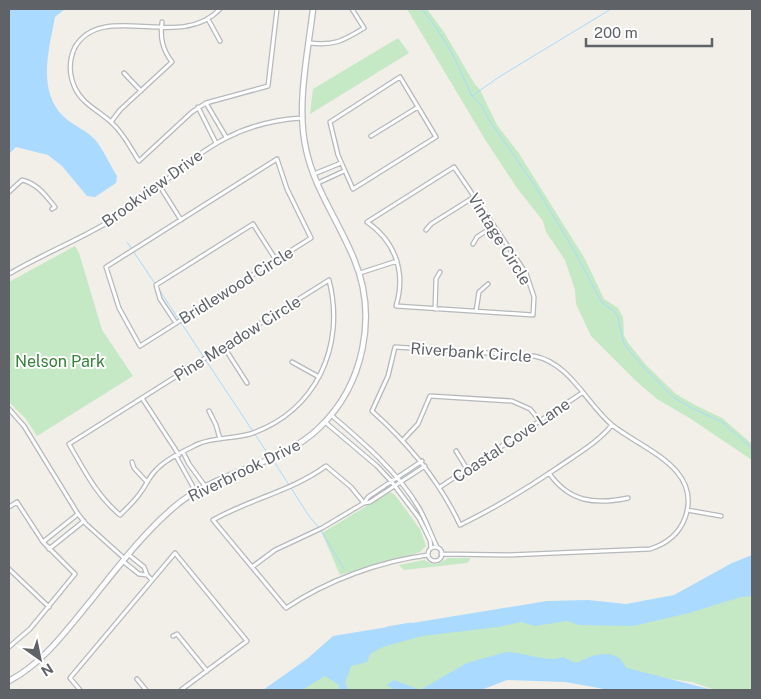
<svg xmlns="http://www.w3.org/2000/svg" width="761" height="699" font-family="'Public Sans',sans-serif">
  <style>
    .green { fill: #c5e8c5 }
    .water { fill: #aadaff }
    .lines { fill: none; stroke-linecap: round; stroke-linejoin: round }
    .stream { stroke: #aadaff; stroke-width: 1 }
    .street-casing { stroke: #b5b8bc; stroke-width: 5.5 }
    .secondary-casing { stroke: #b6babf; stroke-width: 7 }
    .street { stroke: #fff; stroke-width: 3 }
    .secondary { stroke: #fff; stroke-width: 4.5 }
    .labels { text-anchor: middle; stroke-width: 4; stroke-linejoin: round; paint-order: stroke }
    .street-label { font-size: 16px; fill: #5f6368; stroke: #fff }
    .park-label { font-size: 16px; fill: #348238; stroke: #fff }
  </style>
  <rect width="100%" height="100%" fill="#f1efe8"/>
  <path class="green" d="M407 9H427L444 32 474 83 480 90 497 125 518 152 585 259 604 299 618 308 623 317 624 336 629 344 646 365 676 394 693 404 722 418 752 444V460L691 419 657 399 636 381 591 336 576 304 575 290 565 260 546 232 543 221 517 188 486 141Z
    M398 38 409 53 310 114 313 89Z
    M75 246 79 253 102 330 133 376 37 436 26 419 9 402V282Z
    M390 492 395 495 420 529 426 546 420 552 340 575 322 533Z
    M448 558H470V560L467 563 404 570 399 565 424 560 432 564H438Z
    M752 585V690H715L692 682 530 659 435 690H294L381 641 499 622 645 619Z"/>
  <path class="water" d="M9 9H65L55 17C49 49 37 90 63 116 73 126 89 131 97 142 105 153 110 165 117 176L116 183 95 197 87 196 62 166 48 155 16 147 9 154Z
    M752 555V596L741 597 689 613 633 626 579 625 567 621 535 626 521 622 498 627 422 636 383 647 370 654 367 662 351 666 345 683 348 690H339V685L325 676 302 690H263L307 659 333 636 547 601 588 600 626 604 674 595 732 563Z
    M506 652C525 652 544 663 563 657L576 663C588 657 606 649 619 658 622 660 624 665 627 668L713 690H610L565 682 507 680 481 690H395L387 685 394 680 420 690 467 663Z"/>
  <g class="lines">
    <path class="stream" d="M422 9 439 32 453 55 472 96 482 106 489 120 535 186 575 252 602 303 614 311 618 317 623 341 627 348 647 371 673 397 690 407 722 422 752 448
      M472 96 499 77 611 9
      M127 242 156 285
      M158 288 270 457
      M273 460 309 516 320 529 344 569
      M387 627 411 623"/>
    <defs>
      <path id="street" d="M220 9C180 52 103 0 75 47 69 60 69 75 75 88 83 105 100 111 113 124 124 134 131 149 139 161L192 112 206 103 268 86 277 9
        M208 19 220 41
        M309 43C334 46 343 41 364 28L352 9
        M124 73 141 91
        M400 77 436 137 353 189 338 155 330 122Z
        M206 103 226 137
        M198 107 216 143
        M111 122 120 110 172 62C162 49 160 37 162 22
        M371 136 418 107
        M277 159 287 189 311 238 140 346 119 308 106 267Z
        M454 167 526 273 534 297 533 315 396 306C406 273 396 242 367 222Z
        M314 174 341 163
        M318 183 344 171
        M159 185 181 220
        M9 192 22 180C38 184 45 195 55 207L52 209
        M426 230 431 224 474 197
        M473 244 477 237 494 226
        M360 273 397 261
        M9 274C46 252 87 237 123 213 187 169 217 123 302 118
        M329 280C346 346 316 412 250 434 233 439 214 437 198 444 184 451 166 459 156 470 149 477 146 485 141 492 135 501 127 508 120 515 97 496 84 470 69 444Z
        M435 309 436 279 440 272
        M476 311 479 292 488 284
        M176 323 160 299 156 285 253 224 276 260
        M224 347 247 383
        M292 362 319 377
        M142 398 179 455
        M9 409 24 426 78 514 86 524 125 559
        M209 411 216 425 220 439
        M331 415C364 443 397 471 419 508 426 520 431 535 437 547
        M325 422 377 466 391 481 419 518 430 540 431 548
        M403 440 418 424 430 396 512 401 530 409 540 421
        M456 451 467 469
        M183 452 189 464 205 486
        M176 456 196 492
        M132 462 134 468 147 482
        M549 473C569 502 595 505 628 498
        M440 487 582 393
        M364 503 351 487 326 466C292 491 250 499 213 520L286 608C326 581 380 561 428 555
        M364 503 368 497 422 461
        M9 507 17 502 43 542 75 574 30 629 9 647
        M687 510 721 516
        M43 542 78 514
        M428 554a7 7 0 1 1 14 0a7 7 0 1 1-14 0Z
        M49 549 84 521
        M441 554 509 555 650 549C666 544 679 534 685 518 703 468 642 449 612 425 586 403 570 363 534 356L395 347 388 376 372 411C409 444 439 480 460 525 495 508 526 489 557 468 577 454 597 443 612 425
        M129 555 144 567 147 575 152 580
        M124 562 139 574 147 575
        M252 567 275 550 322 528 364 503 370 502 425 466
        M9 569 49 607
        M173 636 177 634 207 671
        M137 679 146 690
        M80 690 70 678 175 553 247 641 181 690"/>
      <path id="secondary" d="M9 681C39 665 59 640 80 614 110 578 138 538 173 508 216 470 277 468 319 428 364 385 378 316 354 259 339 222 314 188 306 149 296 106 308 53 313 9"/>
    </defs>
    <use href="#street" class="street-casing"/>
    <use href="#secondary" class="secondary-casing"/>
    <use href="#street" class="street"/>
    <use href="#secondary" class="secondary"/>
  </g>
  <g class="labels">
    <g class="street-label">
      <text transform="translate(152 188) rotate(-36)" y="6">Brookview Drive</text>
      <text transform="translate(500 239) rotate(58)" y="6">Vintage Circle</text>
      <text transform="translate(236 285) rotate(-32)" y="6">Bridlewood Circle</text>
      <text transform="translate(237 338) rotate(-32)" y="6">Pine Meadow Circle</text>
      <text transform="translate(471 352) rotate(4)" y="6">Riverbank Circle</text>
      <text transform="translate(511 440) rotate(-34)" y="6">Coastal Cove Lane</text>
      <text transform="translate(244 470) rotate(-26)" y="6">Riverbrook Drive</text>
    </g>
    <g class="park-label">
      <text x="60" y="367">Nelson Park</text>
    </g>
  </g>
  <rect width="761" height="699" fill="none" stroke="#5f6368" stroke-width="20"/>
  <g transform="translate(40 659) rotate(147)" stroke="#ffffff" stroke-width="4" paint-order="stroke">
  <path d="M0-4L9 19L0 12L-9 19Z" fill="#5f6368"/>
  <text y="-8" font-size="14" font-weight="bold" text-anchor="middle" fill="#5f6368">N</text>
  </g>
  <path d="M586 38v8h126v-8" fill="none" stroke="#5f6368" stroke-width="2.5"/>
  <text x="594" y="38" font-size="15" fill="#5f6368" stroke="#ffffff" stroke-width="4" paint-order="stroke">200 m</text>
</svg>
